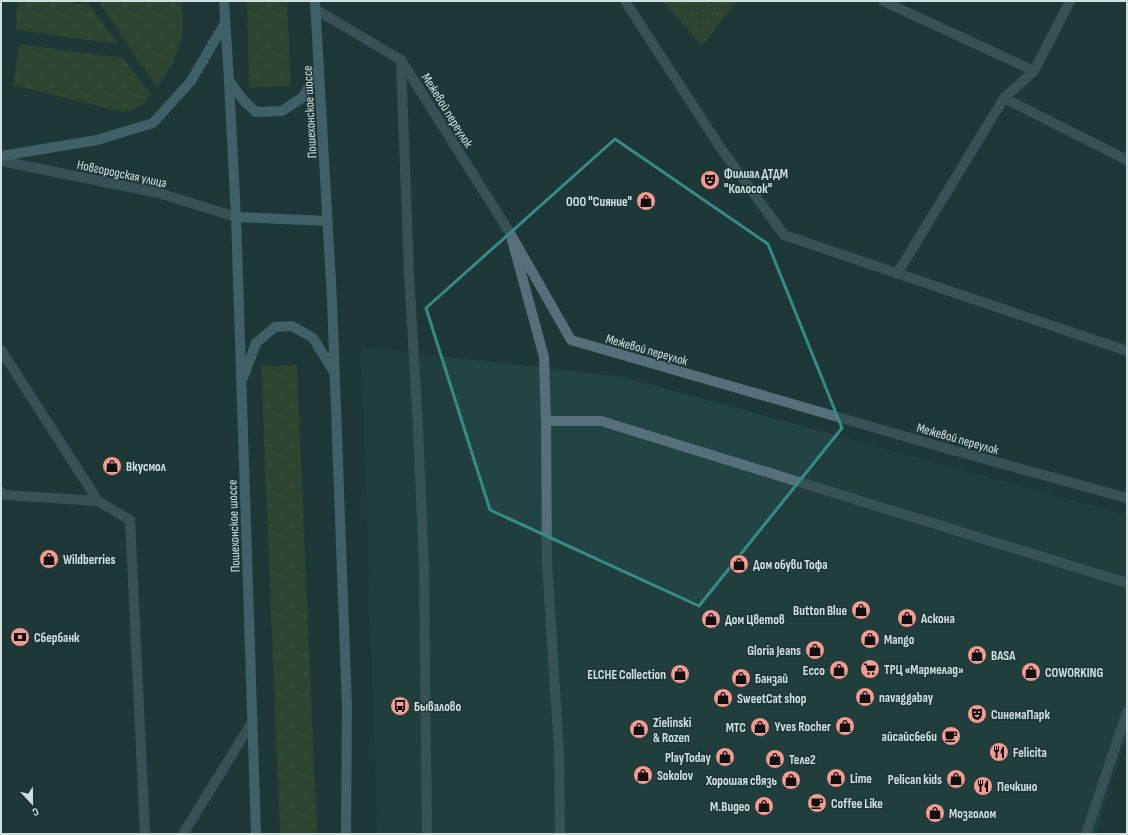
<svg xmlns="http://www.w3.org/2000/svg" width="1128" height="835" font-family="'Sofia Sans Condensed',sans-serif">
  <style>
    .built { fill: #224544 }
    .grass { fill: url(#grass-tufts) }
    .park { fill: url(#park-crowns) }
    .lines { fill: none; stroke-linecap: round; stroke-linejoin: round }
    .service { stroke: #576f7a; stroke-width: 10 }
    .minor { stroke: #576f7a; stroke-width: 10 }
    .secondary { stroke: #6991a2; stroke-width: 10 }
    .marked { fill: none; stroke: #368b85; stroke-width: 3; stroke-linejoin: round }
    .labels { text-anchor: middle; stroke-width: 3; stroke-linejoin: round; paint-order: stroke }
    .street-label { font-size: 13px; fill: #d1e0df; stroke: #1e3837 }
    .poi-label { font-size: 13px; font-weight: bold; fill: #d1e0df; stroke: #1e3837; text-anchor: start }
  </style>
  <defs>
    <pattern id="grass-tufts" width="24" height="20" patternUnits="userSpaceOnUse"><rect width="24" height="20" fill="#425228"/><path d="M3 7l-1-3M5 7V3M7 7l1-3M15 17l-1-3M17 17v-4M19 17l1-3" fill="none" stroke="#5c6b47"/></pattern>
    <pattern id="park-crowns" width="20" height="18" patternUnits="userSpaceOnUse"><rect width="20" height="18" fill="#425228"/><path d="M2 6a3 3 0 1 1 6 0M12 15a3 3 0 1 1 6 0" fill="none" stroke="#5c6b47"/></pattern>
  </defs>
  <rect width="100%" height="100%" fill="#1e3837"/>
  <path class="built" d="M361 347 623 377 1127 515V738L1096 834H377Z"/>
  <path class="grass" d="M17 1H68C74 4 80 5 87 1L118 44 16 30Z
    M98 1H182L183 34 173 63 157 88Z
    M247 1H287L291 86 249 88Z
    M19 44 123 58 151 95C142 107 137 110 122 112L13 85Z
    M297 365 317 834H280L261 366Z"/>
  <path class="park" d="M663 1H737L702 46Z"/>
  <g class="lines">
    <path class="service" d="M625 1 720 147 784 235 1127 351
      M883 1 1034 71
      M1070 1 1034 71 1004 98 1127 160
      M401 60 409 274 418 427 424 568 427 834
      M512 240 544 357 546 421
      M897 274 1004 98
      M1 350 98 501 130 520 145 834
      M1 492 6 495 98 501
      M183 834 252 722
      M560 834 559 752 547 562 546 421H601L1127 583
      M1086 834 1127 712"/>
    <path class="minor" d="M315 9 401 60 510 233 571 340 945 448 1127 498
      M1 161 159 193 236 217"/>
    <path class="secondary" d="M224 1 229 81 236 217 256 834
      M315 1 332 300 347 708 346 834
      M229 81 244 101 256 112 282 111 303 97 319 68
      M1 156 97 140 153 123 191 81 225 23
      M236 217 328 221
      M243 378 256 343 275 327 292 326 313 338 334 372"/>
  </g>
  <path d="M0 0H1128V835H0ZM615 139 768 244 842 428 699 606 490 510 426 308Z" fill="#1e3837" fill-opacity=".55" fill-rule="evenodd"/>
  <path class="marked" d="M615 139 768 244 842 428 699 606 490 510 426 308Z"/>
  <defs>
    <symbol id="theatre-disc" viewBox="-11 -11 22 22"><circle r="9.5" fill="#f59c92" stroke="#1e3837"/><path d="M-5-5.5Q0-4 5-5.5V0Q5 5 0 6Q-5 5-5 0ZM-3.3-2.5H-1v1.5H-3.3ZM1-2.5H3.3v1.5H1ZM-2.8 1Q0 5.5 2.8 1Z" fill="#111"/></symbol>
    <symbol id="shop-disc" viewBox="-11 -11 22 22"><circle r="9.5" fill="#f59c92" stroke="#1e3837"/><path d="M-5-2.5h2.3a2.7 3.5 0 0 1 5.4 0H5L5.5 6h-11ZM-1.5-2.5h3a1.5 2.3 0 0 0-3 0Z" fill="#111"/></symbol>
    <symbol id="bank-disc" viewBox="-11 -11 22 22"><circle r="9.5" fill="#f59c92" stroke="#1e3837"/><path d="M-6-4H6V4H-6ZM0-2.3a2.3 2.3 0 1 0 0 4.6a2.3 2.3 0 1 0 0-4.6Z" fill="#111"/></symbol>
    <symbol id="supermarket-disc" viewBox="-11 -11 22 22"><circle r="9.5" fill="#f59c92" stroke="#1e3837"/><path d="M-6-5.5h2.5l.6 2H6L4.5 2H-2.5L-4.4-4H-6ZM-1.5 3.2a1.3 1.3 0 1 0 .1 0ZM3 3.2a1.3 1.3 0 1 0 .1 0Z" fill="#111"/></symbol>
    <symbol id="bus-disc" viewBox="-11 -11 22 22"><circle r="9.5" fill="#f59c92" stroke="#1e3837"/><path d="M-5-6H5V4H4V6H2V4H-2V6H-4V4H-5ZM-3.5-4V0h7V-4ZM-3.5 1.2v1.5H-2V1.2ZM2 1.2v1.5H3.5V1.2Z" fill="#111"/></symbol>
    <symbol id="cafe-disc" viewBox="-11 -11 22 22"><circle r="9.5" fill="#f59c92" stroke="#1e3837"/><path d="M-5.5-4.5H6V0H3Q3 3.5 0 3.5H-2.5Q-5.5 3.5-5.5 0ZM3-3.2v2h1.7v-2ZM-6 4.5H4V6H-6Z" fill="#111"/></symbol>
    <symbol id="restaurant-disc" viewBox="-11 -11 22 22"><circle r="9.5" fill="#f59c92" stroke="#1e3837"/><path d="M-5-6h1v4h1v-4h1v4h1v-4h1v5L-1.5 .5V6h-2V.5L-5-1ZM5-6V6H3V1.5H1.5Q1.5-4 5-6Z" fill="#111"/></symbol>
  </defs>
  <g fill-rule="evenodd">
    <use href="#theatre-disc" x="699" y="169" width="22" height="22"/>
    <use href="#shop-disc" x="635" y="190" width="22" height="22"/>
    <use href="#shop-disc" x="101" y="455" width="22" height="22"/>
    <use href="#shop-disc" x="38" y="548" width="22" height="22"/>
    <use href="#shop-disc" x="728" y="553" width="22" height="22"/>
    <use href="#shop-disc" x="850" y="599" width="22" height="22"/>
    <use href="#shop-disc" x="896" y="607" width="22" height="22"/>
    <use href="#shop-disc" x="700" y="608" width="22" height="22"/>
    <use href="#bank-disc" x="9" y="626" width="22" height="22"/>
    <use href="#shop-disc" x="859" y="628" width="22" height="22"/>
    <use href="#shop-disc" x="804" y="639" width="22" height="22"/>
    <use href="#shop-disc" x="966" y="644" width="22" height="22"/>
    <use href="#supermarket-disc" x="859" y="658" width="22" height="22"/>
    <use href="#shop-disc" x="828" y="659" width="22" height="22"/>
    <use href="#shop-disc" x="1020" y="661" width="22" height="22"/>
    <use href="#shop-disc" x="669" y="663" width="22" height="22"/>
    <use href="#shop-disc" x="730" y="667" width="22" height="22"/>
    <use href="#shop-disc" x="854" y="686" width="22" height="22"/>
    <use href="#shop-disc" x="712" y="687" width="22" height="22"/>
    <use href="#bus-disc" x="389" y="695" width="22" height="22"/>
    <use href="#theatre-disc" x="966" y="703" width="22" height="22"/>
    <use href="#shop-disc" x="834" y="715" width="22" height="22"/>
    <use href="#shop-disc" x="749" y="716" width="22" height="22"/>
    <use href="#shop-disc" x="628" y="718" width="22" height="22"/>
    <use href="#cafe-disc" x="940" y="725" width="22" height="22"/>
    <use href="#restaurant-disc" x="988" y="741" width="22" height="22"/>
    <use href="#shop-disc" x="714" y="746" width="22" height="22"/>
    <use href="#shop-disc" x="764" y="748" width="22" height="22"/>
    <use href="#shop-disc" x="632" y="764" width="22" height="22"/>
    <use href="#shop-disc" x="825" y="767" width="22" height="22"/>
    <use href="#shop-disc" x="945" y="768" width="22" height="22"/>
    <use href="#shop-disc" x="780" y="769" width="22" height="22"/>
    <use href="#restaurant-disc" x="972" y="775" width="22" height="22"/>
    <use href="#cafe-disc" x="806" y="792" width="22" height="22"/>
    <use href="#shop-disc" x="753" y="795" width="22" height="22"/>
    <use href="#shop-disc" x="924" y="802" width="22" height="22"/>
  </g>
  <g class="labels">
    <g class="street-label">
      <text transform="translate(448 110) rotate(58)" y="5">Межевой переулок</text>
      <text transform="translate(309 112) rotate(-93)" y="5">Пошехонское шоссе</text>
      <text transform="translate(122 173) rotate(12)" y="5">Новгородская улица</text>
      <text transform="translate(647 349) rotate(16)" y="5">Межевой переулок</text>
      <text transform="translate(958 438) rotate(16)" y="5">Межевой переулок</text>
      <text transform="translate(233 526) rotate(-92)" y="5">Пошехонское шоссе</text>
    </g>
    <g class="poi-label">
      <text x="724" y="178">Филиал ДТДМ<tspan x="724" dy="15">"Колосок"</tspan></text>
      <text x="632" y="206" text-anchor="end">ООО "Сияние"</text>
      <text x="126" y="471">Вкусмол</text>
      <text x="63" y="564">Wildberries</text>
      <text x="753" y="569">Дом обуви Тофа</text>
      <text x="847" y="615" text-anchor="end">Button Blue</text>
      <text x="921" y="623">Аскона</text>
      <text x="725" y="624">Дом Цветов</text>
      <text x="34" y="642">Сбербанк</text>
      <text x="884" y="644">Mango</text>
      <text x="801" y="655" text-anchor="end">Gloria Jeans</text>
      <text x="991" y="660">BASA</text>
      <text x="884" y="674">ТРЦ «Мармелад»</text>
      <text x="825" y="675" text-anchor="end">Ecco</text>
      <text x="1045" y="677">COWORKING</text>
      <text x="666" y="679" text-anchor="end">ELCHE Collection</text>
      <text x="755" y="683">Банзай</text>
      <text x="879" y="702">navaggabay</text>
      <text x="737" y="703">SweetCat shop</text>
      <text x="414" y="711">Бывалово</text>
      <text x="991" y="719">СинемаПарк</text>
      <text x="653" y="727">Zielinski<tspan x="653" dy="15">&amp; Rozen</tspan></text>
      <text x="831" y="731" text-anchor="end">Yves Rocher</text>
      <text x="746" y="732" text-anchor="end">МТС</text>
      <text x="937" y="741" text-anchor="end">айсайсбеби</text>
      <text x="1013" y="757">Felicita</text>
      <text x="711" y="762" text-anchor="end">PlayToday</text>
      <text x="789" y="764">Теле2</text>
      <text x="657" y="780">Sokolov</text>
      <text x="850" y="783">Lime</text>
      <text x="942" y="784" text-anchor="end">Pelican kids</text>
      <text x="777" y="785" text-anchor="end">Хорошая связь</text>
      <text x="997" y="791">Печкино</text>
      <text x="831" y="808">Coffee Like</text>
      <text x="750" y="811" text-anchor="end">М.Видео</text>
      <text x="949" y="818">Мозголом</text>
    </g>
  </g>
  <rect width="1128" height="835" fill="none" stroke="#d1e0df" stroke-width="4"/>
  <g transform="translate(32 803) rotate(158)" stroke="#1e3837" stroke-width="3" paint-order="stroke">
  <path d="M0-3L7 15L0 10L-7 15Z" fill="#d1e0df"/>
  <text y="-6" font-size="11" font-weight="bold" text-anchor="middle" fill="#d1e0df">С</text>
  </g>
</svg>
